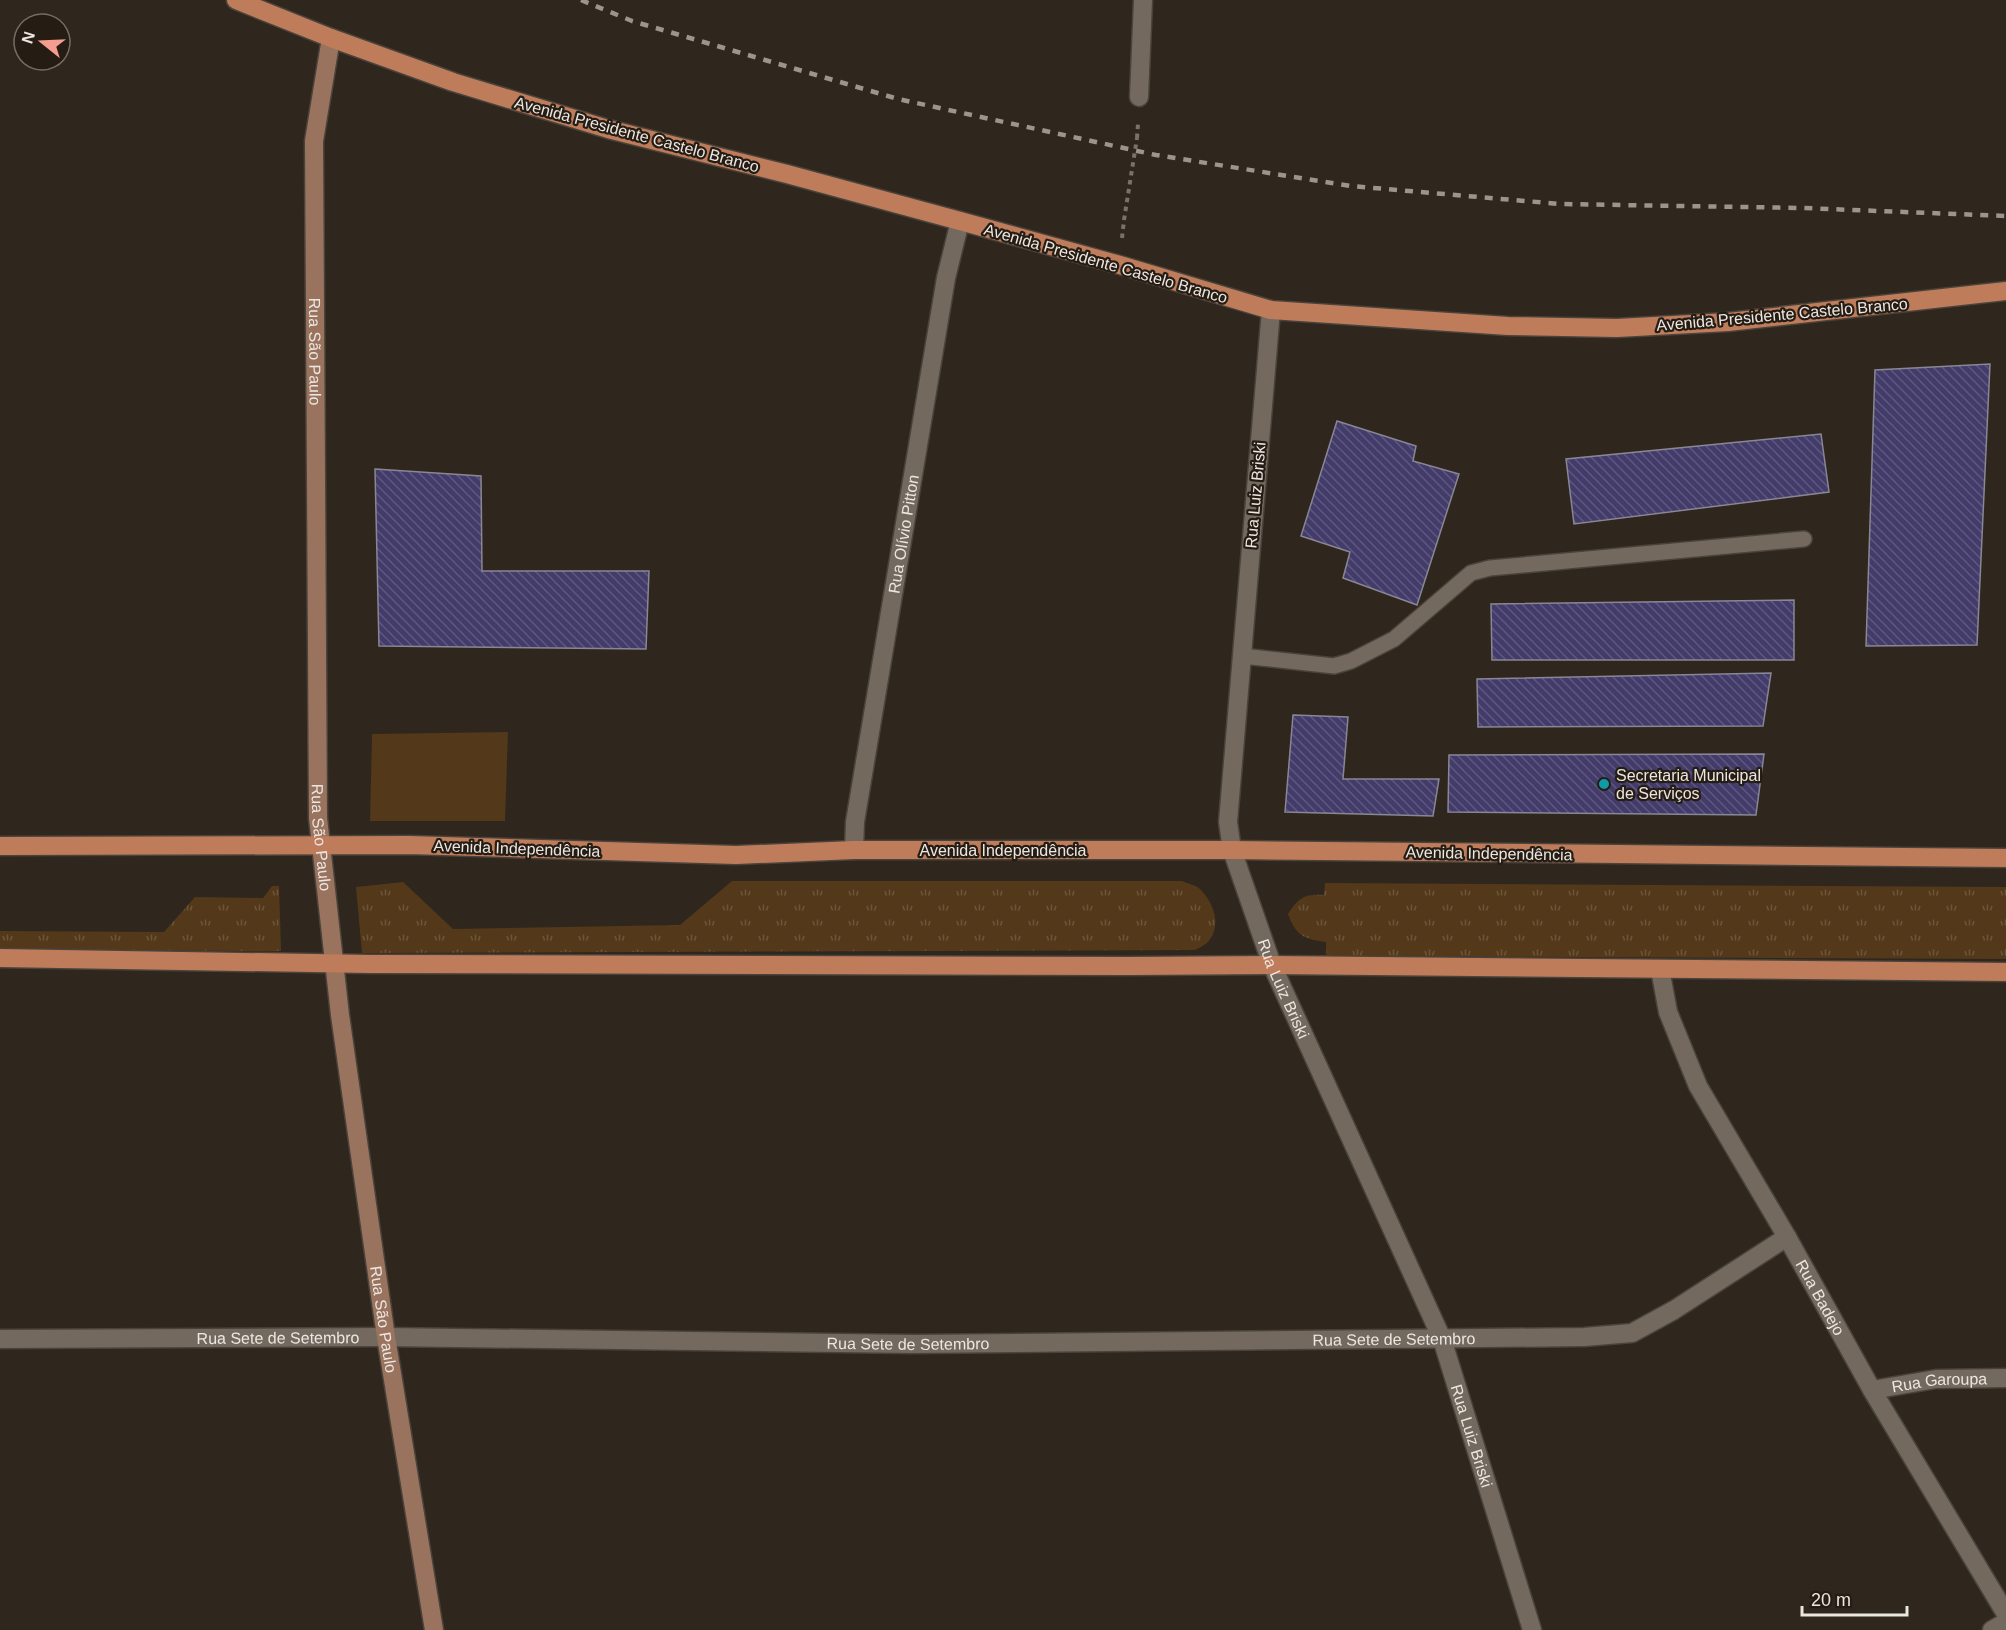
<svg xmlns="http://www.w3.org/2000/svg" width="2006" height="1630" font-family="Arial,sans-serif">
  <style>
    .grass { fill: url(#grass-tufts) }
    .garden { fill: #53381a }
    .building { fill: url(#building-back-hatch); stroke: #898795; stroke-width: 1.5 }
    .lines { fill: none; stroke-linecap: round; stroke-linejoin: round }
    .lane-casing { stroke: #4a433b; stroke-width: 18 }
    .street-casing { stroke: #4a433b; stroke-width: 21 }
    .secondary-casing { stroke: #4a433b; stroke-width: 21 }
    .primary-casing { stroke: #4a433b; stroke-width: 21 }
    .path { stroke: #79726a; stroke-width: 4; stroke-dasharray: 4.5 4.5; stroke-linecap: butt }
    .lane { stroke: #73695f; stroke-width: 15 }
    .street { stroke: #73695f; stroke-width: 18 }
    .secondary { stroke: #99735d; stroke-width: 18 }
    .primary { stroke: #bf7c5b; stroke-width: 18 }
    .rail { stroke: #9c958e; stroke-width: 4.5; stroke-dasharray: 8 8; stroke-linecap: butt }
    .path-bridge { stroke: #79726a; stroke-width: 4; stroke-dasharray: 4.5 4.5; stroke-linecap: butt }
    .culture-dot { fill: #0f9aa8; stroke: #251c14; stroke-width: 2 }
    .labels { text-anchor: middle; stroke-width: 4.5; stroke-linejoin: round; paint-order: stroke }
    .street-label { font-size: 16px; fill: #ece6e0; stroke: #251c14 }
    .poi-label { font-size: 16px; fill: #ece6e0; stroke: #251c14; text-anchor: start }
  </style>
  <defs>
    <pattern id="grass-tufts" width="24" height="20" patternUnits="userSpaceOnUse" patternTransform="scale(1.5)"><rect width="24" height="20" fill="#53381a"/><path d="M3 7l-1-3M5 7V3M7 7l1-3M15 17l-1-3M17 17v-4M19 17l1-3" fill="none" stroke="#6c553b"/></pattern>
    <pattern id="building-back-hatch" width="6" height="6" patternUnits="userSpaceOnUse" patternTransform="scale(1.5)"><rect width="6" height="6" fill="#433b6a"/><path d="M-1 5l2 2M0 0l6 6M5-1l2 2" fill="none" stroke="#5e577f"/></pattern>
  </defs>
  <rect width="100%" height="100%" fill="#2f261d"/>
  <path class="grass" d="M732 881H1182C1188 884 1196 885 1200 889 1214 903 1222 926 1208 942 1205 945 1199 948 1195 950L362 953 356 887 403 882 453 929 680 925Z
    M1325 883 2006 887V959L1326 956V942C1304 939 1296 936 1288 914 1299 897 1305 894 1324 895Z
    M272 886H279L281 951 0 950V931L164 932 195 897 263 898Z"/>
  <path class="garden" d="M508 732 505 821H370L372 734Z"/>
  <path class="building" d="M1990 364 1977 645 1866 646 1875 370Z
    M1337 421 1416 446 1413 461 1459 474 1417 605 1343 578 1350 552 1301 536Z
    M1821 434 1829 492 1574 524 1566 459Z
    M375 469 481 476 482 571H649L646 649 379 646Z
    M1794 600V660H1492L1491 604Z
    M1771 673 1763 726 1478 727 1477 679Z
    M1293 715 1348 717 1343 779H1439L1433 816 1285 812Z
    M1764 754 1756 815 1448 812 1449 755Z"/>
  <g class="lines">
    <defs>
      <path id="lane" d="M1242 656 1334 666 1351 661 1394 639 1471 573 1490 568 1804 539"/>
      <g id="street">
        <path d="M1139 97 1143 0"/>
        <path id="s1" d="M1271 310 1228 822 1232 850 1272 965 1442 1339 1532 1630"/>
        <path id="s2" d="M854 850 855 822 946 278 960 221"/>
        <path id="s3" d="M1660 969 1668 1012 1698 1086 1787 1237 1872 1390 2006 1614"/>
        <path id="s4" d="M0 1339 386 1337 913 1344 1584 1337 1632 1333 1674 1310 1787 1237"/>
        <path id="s5" d="M1872 1390 1936 1379 2006 1378"/>
        <path d="M1992 1630 2006 1622"/>
      </g>
      <g id="secondary">
        <path id="s6" d="M331 38 314 141 318 818 340 1015 386 1337 434 1630"/>
      </g>
      <path id="primary" d="M236 0 331 38 453 82 608 129 787 174 960 221 1120 265 1271 310 1508 326 1617 328 1728 322 2006 291
        M0 846 409 845 736 855 854 850H1232L2006 858
        M0 958 370 964 1129 966 1272 965 2006 972"/>
    </defs>
    <use href="#lane" class="lane-casing"/>
    <use href="#street" class="street-casing"/>
    <use href="#secondary" class="secondary-casing"/>
    <use href="#primary" class="primary-casing"/>
    <path class="path" d="M1137 138 1138 124
      M1122 238 1124 220"/>
    <use href="#lane" class="lane"/>
    <use href="#street" class="street"/>
    <use href="#secondary" class="secondary"/>
    <use href="#primary" class="primary"/>
    <path class="rail" d="M581 0 632 21 898 99 1156 155 1351 186 1560 204 1803 208 2006 216"/>
    <path class="path-bridge" d="M1124 220 1137 138"/>
  </g>
  <circle class="culture-dot" cx="1604" cy="784" r="6"/>
  <g class="labels">
    <g class="street-label">
      <text transform="translate(637 134) rotate(15)" y="6">Avenida Presidente Castelo Branco</text>
      <text transform="translate(1106 263) rotate(16)" y="6">Avenida Presidente Castelo Branco</text>
      <text transform="translate(1782 314) rotate(-5)" y="6">Avenida Presidente Castelo Branco</text>
      <text dy="6" stroke="none"><textPath href="#s6" startOffset="315">Rua São Paulo</textPath></text>
      <text transform="translate(1255 495) rotate(-85)" y="6">Rua Luiz Briski</text>
      <text dy="6" stroke="none"><textPath href="#s2" startOffset="320">Rua Olívio Pitton</textPath></text>
      <text dy="6" stroke="none"><textPath href="#s6" startOffset="801">Rua São Paulo</textPath></text>
      <text transform="translate(517 848) rotate(2)" y="6">Avenida Independência</text>
      <text x="1003" y="856">Avenida Independência</text>
      <text transform="translate(1489 853) rotate(1)" y="6">Avenida Independência</text>
      <text dy="6" stroke="none"><textPath href="#s1" startOffset="690">Rua Luiz Briski</textPath></text>
      <text dy="6" stroke="none"><textPath href="#s3" startOffset="368">Rua Badejo</textPath></text>
      <text dy="6" stroke="none"><textPath href="#s6" startOffset="1287">Rua São Paulo</textPath></text>
      <text dy="6" stroke="none"><textPath href="#s4" startOffset="278">Rua Sete de Setembro</textPath></text>
      <text dy="6" stroke="none"><textPath href="#s4" startOffset="1394">Rua Sete de Setembro</textPath></text>
      <text dy="6" stroke="none"><textPath href="#s4" startOffset="908">Rua Sete de Setembro</textPath></text>
      <text dy="6" stroke="none"><textPath href="#s5" startOffset="68">Rua Garoupa</textPath></text>
      <text dy="6" stroke="none"><textPath href="#s1" startOffset="1176">Rua Luiz Briski</textPath></text>
    </g>
    <g class="poi-label">
      <text x="1616" y="781">Secretaria Municipal<tspan x="1616" dy="18">de Serviços</tspan></text>
    </g>
  </g>
  <g transform="translate(42 42) rotate(288)"><circle r="28" fill="#251c14" stroke="#756d66" stroke-width="1.5"/>
  <path d="M0-4.5L10 22L0 15L-10 22Z" fill="#f59d8e"/>
  <text y="-9" font-size="16" font-weight="bold" text-anchor="middle" fill="#ece6e0">N</text>
  </g>
  <path d="M1802 1606v9h105v-9" fill="none" stroke="#ece6e0" stroke-width="3"/>
  <text x="1811" y="1606" font-size="18" fill="#ece6e0" stroke="#251c14" stroke-width="4.5" paint-order="stroke">20 m</text>
</svg>
